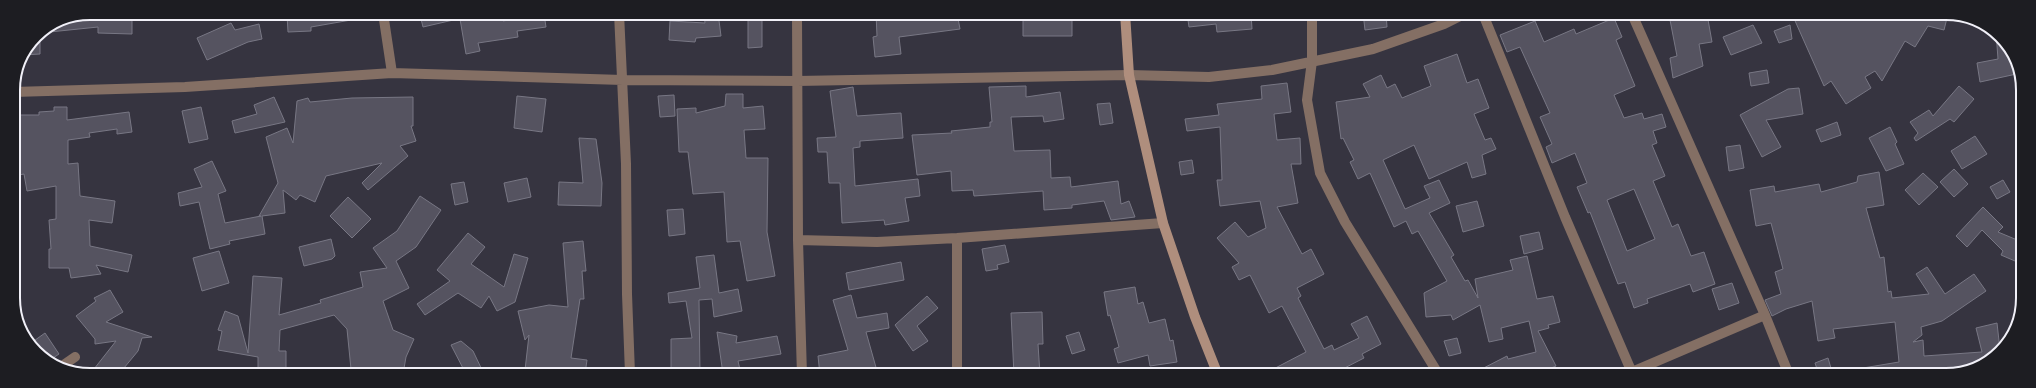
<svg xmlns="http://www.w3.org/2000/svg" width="2036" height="388" font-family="Lora,serif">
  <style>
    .building { fill: #555360; stroke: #787784; fill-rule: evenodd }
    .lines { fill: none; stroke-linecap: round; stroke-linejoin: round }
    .street { stroke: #846f64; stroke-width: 10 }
    .secondary { stroke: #af8e7d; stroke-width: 10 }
    .rim { fill: none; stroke: #f1f0f8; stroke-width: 2 }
  </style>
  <rect width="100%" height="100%" fill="#363440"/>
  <path class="building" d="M90 13H132V34L98 33V27L40 33V54L23 55 36 35 60 19Z
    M350 13 351 20 311 27V31L288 32 287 15Z
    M431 13H461L462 18 423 27 420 15Z
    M704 13H718L721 36 696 38 695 42 669 40 670 21 705 23Z
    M876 13H957L960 29 899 37 901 54 875 57 873 37 877 36Z
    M1023 13H1072V36H1023Z
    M1187 13H1251L1252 29 1217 32 1216 24 1189 27Z
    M1363 13H1386L1387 27 1365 30Z
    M544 14 546 27 517 31 518 37 478 43 480 51 466 54 460 19 502 15 503 21Z
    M748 14H762V47L748 48Z
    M1694 14H1707L1712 42 1699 44 1703 66 1673 78 1670 58 1677 56 1670 20 1694 15Z
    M1792 14H1948L1944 30 1928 26 1915 47 1905 41 1882 81 1875 71 1865 77 1871 88 1846 104 1831 81 1824 86Z
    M1614 18 1622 37 1616 40 1635 86 1614 95 1624 118 1642 113 1644 119 1662 114 1666 127 1653 131 1657 143 1652 145 1665 176 1653 181 1672 227 1678 224 1691 256 1704 252 1715 284 1693 292 1690 284 1647 299 1648 303 1634 308 1625 282 1618 284 1590 212 1588 213 1577 187 1587 183 1575 153 1552 163 1546 147 1552 144 1540 117 1550 113 1520 47 1507 52 1500 35 1535 21 1544 42 1574 29 1576 34ZM1634 189 1655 239 1627 251 1607 200Z
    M231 23 235 30 259 24 262 39 248 42 207 60 197 38Z
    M1753 25 1762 43 1731 55 1723 37Z
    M1790 25 1792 39 1779 43 1774 31Z
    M1996 32 2021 73 1980 82 1977 63 1998 59Z
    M1457 54 1467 83 1478 79 1489 108 1474 114 1485 140 1491 138 1496 149 1482 155 1486 174 1472 178 1467 162 1429 179 1414 145 1383 160 1405 209 1430 198 1424 186 1439 180 1450 203 1429 213 1454 255 1451 257 1465 281 1468 280 1478 298 1475 279 1513 270 1510 260 1527 256 1537 299 1553 296 1560 322 1548 325 1549 328 1538 331 1556 366 1534 375H1470L1507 356 1508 359 1536 352 1529 321 1501 328 1503 339 1489 342 1480 305 1453 320 1451 315 1426 317 1424 293 1447 281 1418 231 1412 234 1406 221 1394 227 1370 173 1358 179 1350 162 1354 160 1343 138 1341 139 1336 102 1370 97 1363 84 1381 75 1387 88 1395 84 1402 98 1431 86 1424 66Z
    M1767 70 1769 83 1751 86 1749 73Z
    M1287 83 1291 112 1274 114 1277 140 1300 138 1301 164H1291L1298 203 1277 207 1302 254 1311 249 1324 274 1297 288 1301 296 1298 298 1324 349 1332 345 1334 350 1359 338 1351 324 1367 316 1381 344 1362 354 1364 358 1331 375H1262L1306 352 1282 306 1269 313 1250 275 1239 280 1232 267 1239 263 1217 238 1235 222 1248 237 1266 228 1260 201 1220 206 1217 180H1222L1220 127 1187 131 1185 119 1219 115 1217 104 1262 99 1261 86Z
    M1026 86V97L1060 92 1064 119 1044 122 1043 116 1011 117 1014 151 1050 150 1051 178 1070 177 1071 187 1118 181 1121 204 1129 201 1135 217 1111 220 1104 201 1072 205V208L1044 210 1043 191 974 196 973 190 952 191 951 171 917 175 912 135 952 133 951 131 990 127V122H992L989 87Z
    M1959 86 1974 99 1954 122 1950 119 1916 141 1914 138 1918 133 1910 122 1929 110 1933 116Z
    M853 87 857 116 901 113 903 138 860 141V147L853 148 855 186 918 179 920 196 905 198 909 221 885 225 884 220 842 223 840 183H829L827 152H818L817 138 836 137 830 91Z
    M1799 88 1803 114 1766 120 1781 147 1762 157 1740 115 1788 89Z
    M726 94H743V108L763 106 765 129 744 130 746 158H768L767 232 775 276 747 281 740 241 727 242 724 192 693 194 688 152H679L677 109 696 108V113L725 106Z
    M674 95 675 116 660 117 658 96Z
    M517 96 546 99 542 132 514 128Z
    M274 97 285 122 235 133 232 121 257 114 254 105Z
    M413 97V126H411L416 141 400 146 408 156 368 190 362 183 382 163 326 176 315 202 300 195 296 200 283 190 285 213 262 216 265 234 229 241 230 244 210 249 199 202 180 206 178 193 202 187 194 169 212 161 226 191 218 194 225 223 261 216H259L278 183 266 137 287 128 293 143 297 101 308 98 310 102 352 98Z
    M1110 103 1113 123 1100 125 1097 104Z
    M54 107H67V120L129 112 132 132 117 134V129L89 133 90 137 68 140V164L78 163 80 196 115 201 112 223 89 220 90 246 132 255 128 272 96 265 101 274 71 278 69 268H49V249H51L49 220 56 219V186L27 191 24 174 14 176 13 115H39V112L54 111Z
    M201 107 208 139 189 143 182 111Z
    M1837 122 1841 135 1821 142 1816 130Z
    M1890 127 1897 142 1895 144 1904 164 1886 171 1869 138Z
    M1975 136 1987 154 1962 169 1951 151Z
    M579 138 596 139 602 183 601 206 558 205 559 182 583 183Z
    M1740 145 1744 168 1729 171 1726 147Z
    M1192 160 1194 173 1181 175 1179 162Z
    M1954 169 1968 184 1954 197 1940 182Z
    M1879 172 1884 205 1866 208 1880 258 1884 257 1888 292 1891 291 1892 298 1929 294 1916 274 1927 267 1945 294 1974 274 1986 291 1942 321 1921 327 1922 335 1913 342 1923 340 1924 356 1982 352 1976 328 1997 323 2000 350 1997 356 1958 372 1939 375H1864L1863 368 1899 362 1895 322 1833 329 1835 338 1818 341 1812 301 1786 309 1772 316 1765 300 1781 294 1775 272 1783 269 1771 223 1756 226 1750 190 1774 186 1775 192 1819 184 1821 192 1857 182 1858 176Z
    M1923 173 1938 187 1919 205 1905 190Z
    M527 178 531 197 508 202 504 183Z
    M2003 180 2010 192 1997 199 1990 187Z
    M464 182 468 202 455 205 451 184Z
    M420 196 441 210 416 247 396 261 409 288 383 301 393 330 414 339 406 357 403 374H380L351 369 347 329 334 315 280 330 279 351H286V374H258V357L218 350 222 331 218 330 225 311 238 316 248 353 253 276 282 278 279 315 321 303 320 300 363 287 360 272 387 268 373 248 397 231Z
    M348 197 371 219 352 238 330 216Z
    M1477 201 1484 226 1463 232 1456 206Z
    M1983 207 2003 227 1998 232 2022 242V264L2001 255 2003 251 1982 230 1967 247 1956 236Z
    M683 209 685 234 669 236 667 210Z
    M1539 232 1543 249 1524 254 1520 236Z
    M468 233 485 247 471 264 504 287 514 254 528 258 515 302 497 311 489 296 481 308 458 293 425 315 417 304 450 281 437 270Z
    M331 239 335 256 332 259 304 266 299 247Z
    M583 241 586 271H582L584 299H580L571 358 587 360 585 374H537V371L525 370 529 335 525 340 518 311 549 305 568 307 563 243Z
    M1005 245 1009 262 997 265 998 269 986 271 982 249Z
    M219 251 229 283 202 291 193 258Z
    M714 255 719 293 738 289 742 311 714 317 712 299 699 300 700 374H671V339L692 338 686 301 669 303 668 293 700 288 696 257Z
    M901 262 904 280 849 290 846 273Z
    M1732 283 1739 303 1719 310 1712 289Z
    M1135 287 1138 304 1143 302 1149 323 1165 319 1170 341 1173 340 1177 362 1150 366 1148 355 1118 363 1114 349 1119 347 1110 315 1108 316 1104 292Z
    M110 290 123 312 106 322 152 337 142 338 138 351 119 374H100L94 369 116 341 95 344V339L76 316 96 301 94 298Z
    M851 295 857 318 887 313 889 328 866 332 877 371 864 375H820L818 356 848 350 833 300Z
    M927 296 938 308 917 326 928 341 913 351 895 325Z
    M1042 312 1043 344H1038L1040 375H1014L1011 313Z
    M717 332 737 336 736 343 777 336 781 354 738 361 741 374H723Z
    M1079 332 1085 350 1072 354 1066 336Z
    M45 333 59 354 50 360 39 354 31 343Z
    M1457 338 1461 353 1449 356 1444 341Z
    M461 341 473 351 484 374H466L451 345Z
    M1828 358 1833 375H1819L1815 363Z"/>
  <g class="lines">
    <path class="street" d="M383 13 392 73
      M619 13 626 164 627 294 630 374
      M797 13 798 240 802 375
      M1312 13V61L1307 100 1320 173 1345 222 1439 375
      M1483 14 1565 217 1633 375
      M1632 14 1765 315 1789 375
      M13 92 185 87 392 73 623 80 797 81 1129 75 1209 77 1272 70 1373 49 1444 24 1464 14
      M957 238V375
      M798 240 877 242 957 238 1163 223
      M62 366 75 357
      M1627 374 1765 315"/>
    <path class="secondary" d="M1125 13 1129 75 1163 223 1195 317 1218 375"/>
  </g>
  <path d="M0 0H2036V388H0ZM90 20H1946A70 70 0 0 1 2016 90V298A70 70 0 0 1 1946 368H90A70 70 0 0 1 20 298V90A70 70 0 0 1 90 20Z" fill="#1d1d22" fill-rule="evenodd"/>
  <path class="rim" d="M90 20H1946A70 70 0 0 1 2016 90V298A70 70 0 0 1 1946 368H90A70 70 0 0 1 20 298V90A70 70 0 0 1 90 20Z"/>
</svg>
